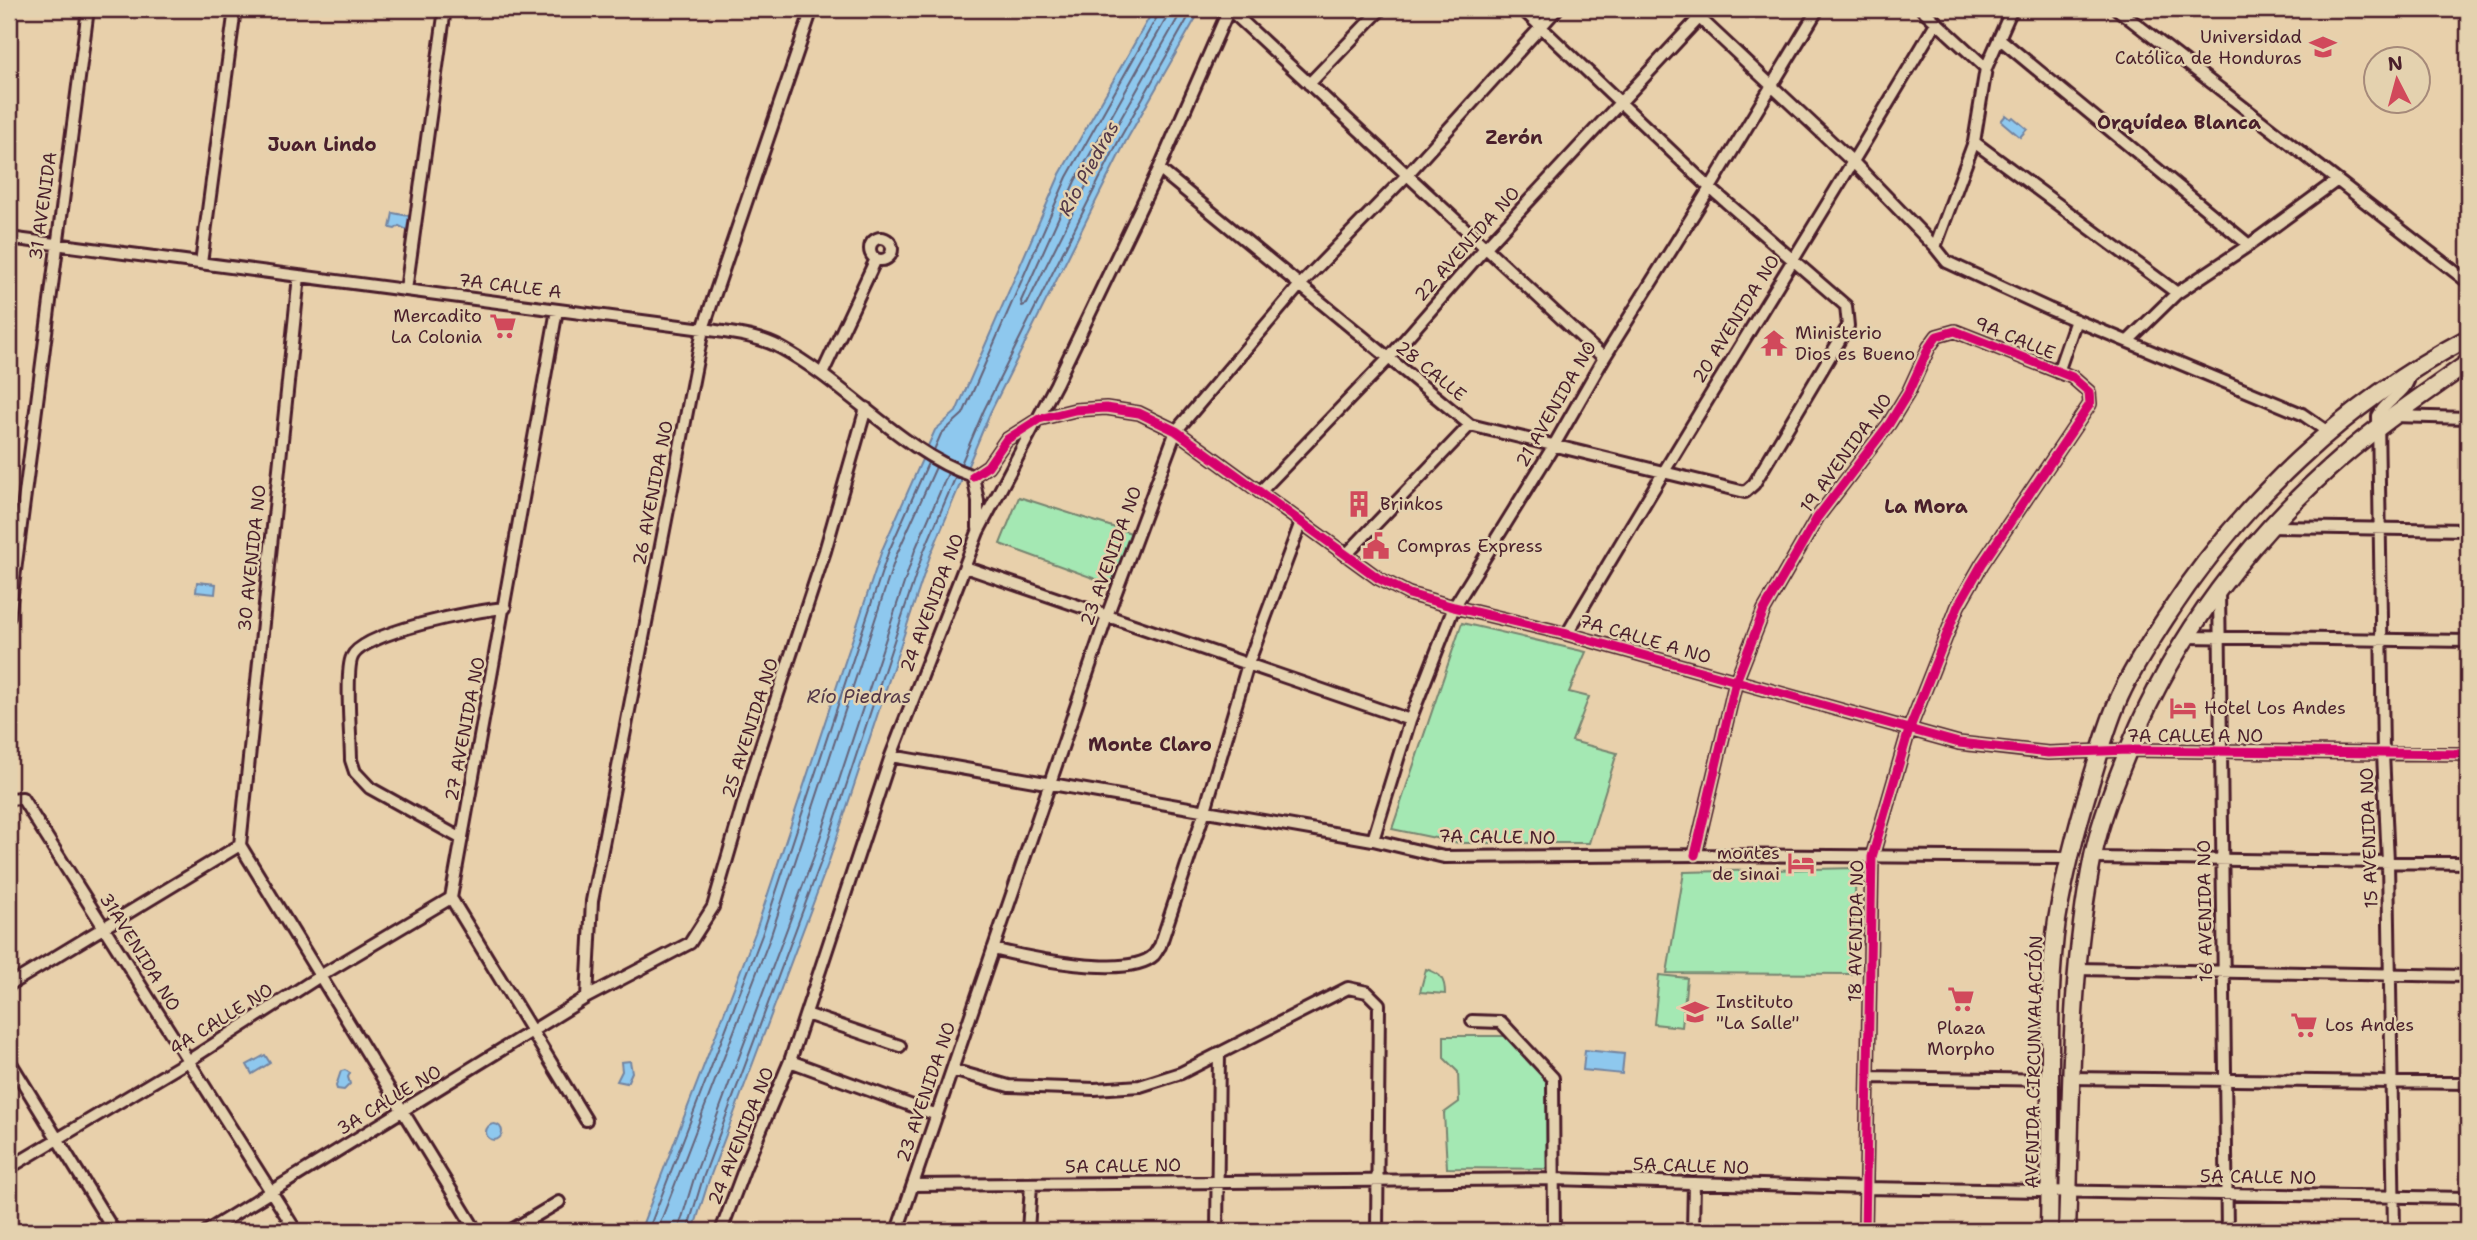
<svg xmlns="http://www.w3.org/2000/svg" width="2477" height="1240" font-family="'Shantell Sans',sans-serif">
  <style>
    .green { fill: #a4e8b3; stroke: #77846f; stroke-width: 2 }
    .water { fill: #8ec8ee; stroke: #7384a0; stroke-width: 2 }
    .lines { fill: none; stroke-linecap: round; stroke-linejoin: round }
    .shore { stroke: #656379; stroke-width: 2 }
    .minor-casing { stroke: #4a1f2b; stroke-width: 16 }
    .highway-casing { stroke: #4a1f2b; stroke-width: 21 }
    .minor { stroke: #e4d2af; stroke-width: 10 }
    .highway { stroke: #e4d2af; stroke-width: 16 }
    .cycleway-casing { stroke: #e4d2af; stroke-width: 13 }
    .cycleway { stroke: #d6006c; stroke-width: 9 }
    .labels { text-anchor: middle; stroke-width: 5; stroke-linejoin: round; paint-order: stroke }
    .poi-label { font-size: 18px; fill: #4a1f2b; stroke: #e4d2af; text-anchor: start }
    .street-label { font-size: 18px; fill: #4a1f2b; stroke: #e4d2af }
    .neighbourhood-label { font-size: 19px; font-weight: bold; fill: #4a1f2b; stroke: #e4d2af }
    .water-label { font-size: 19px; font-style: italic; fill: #543848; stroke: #e4d2af }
  </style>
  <rect width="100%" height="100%" fill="#e8d0ab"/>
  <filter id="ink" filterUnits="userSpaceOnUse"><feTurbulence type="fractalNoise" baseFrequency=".0143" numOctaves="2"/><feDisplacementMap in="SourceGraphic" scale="14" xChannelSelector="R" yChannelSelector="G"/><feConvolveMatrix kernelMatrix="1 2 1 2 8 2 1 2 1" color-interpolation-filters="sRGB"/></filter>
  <g filter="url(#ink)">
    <path class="green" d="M1019 497 1131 533 1112 585 1000 544Z
      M1462 623 1586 652 1569 692 1589 697 1572 741 1617 753 1589 843H1459L1392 829Z
      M1856 868 1852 974 1667 973 1684 872Z
      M1426 969C1441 974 1445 979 1445 994L1420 992Z
      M1659 975 1687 978 1682 1027 1654 1024Z
      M1444 1036H1510L1548 1084V1169L1447 1168 1444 1113 1459 1102 1458 1072 1444 1058Z"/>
    <path class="water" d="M1154 9H1201L1126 141 990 413 930 556 829 861 709 1180 693 1231H640L755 933 882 550 935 430 956 412 1060 174Z
      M2006 115 2011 119 2013 117 2027 129 2020 137 2001 121Z
      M393 213 409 216 407 230 399 226 395 229 390 228Z
      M197 582 216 584 215 594 196 592Z
      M1585 1050 1624 1054 1622 1074 1583 1070Z
      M265 1055 270 1063 252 1074 247 1065Z
      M630 1061 632 1072 627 1083 617 1081 622 1071 621 1062Z
      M345 1070 350 1073 348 1077 350 1084 344 1090 337 1089 336 1086 341 1071Z
      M486 1132a8 8 0 1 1 16 0a8 8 0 1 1-16 0Z"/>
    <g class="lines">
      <path class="shore" d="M1168 9 1166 19 1075 181 1021 301 1022 306 1027 304 1112 134 1183 9
        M934 450 941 434 963 414 1067 177 1158 15 1159 9
        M961 464 984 410 1120 138 1193 9
        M648 1231 762 935 888 553 928 463
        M657 1231 770 938 896 556 936 467
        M678 1231 695 1175 814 856 915 550 948 473
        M687 1231 703 1178 822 859 923 553 956 476"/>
      <defs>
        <path id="minor" d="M1229 9 1604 358
          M1690 9 1854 163 1935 247 1947 262 2049 309 2302 414 2328 432
          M1922 9 1986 68
          M2117 9 2468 282
          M2000 39 2249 245
          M1309 84 1381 9
          M1974 142 2177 293
          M1159 169 1470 425 1745 492 1754 484 1848 326 1846 306 1710 188 1522 9
          M9 238 703 329C729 333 757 335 781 348 846 383 903 453 973 476L978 501V528
          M870 249a11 11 0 1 1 22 0a11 11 0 1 1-22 0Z
          M1935 247 1974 142 1986 68 2012 9
          M201 263 235 9
          M406 290 445 9
          M557 310 451 898 586 1120
          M2129 340 2177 293 2249 245 2336 181
          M2058 372 2076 320
          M822 374 876 259
          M2393 416 2468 418
          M973 476 988 466 1006 440 1039 419 1075 410 1106 408 1139 413 1176 431 1378 578 1409 594 1454 607 1567 634 1959 743 2048 753 2129 750 2468 754
          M1260 492 1388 359 1485 248 1699 18
          M2270 527 2468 530
          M1346 555 1470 425
          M965 567 1410 720
          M2219 590 2227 1231
          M9 617 88 9
          M1567 634C1687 429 1815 228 1936 23
          M2186 637 2468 641
          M891 756 1373 840 1444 857 1695 855 2068 858
          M9 799 22 798 296 1231
          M462 839 370 788 355 772 351 760C351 741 345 671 352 657 362 632 477 610 505 608
          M1373 840 1410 720 1454 607 1553 447 1604 358 1710 188 1818 9
          M240 845 299 276
          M240 845 476 1231
          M1695 855 1736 681 1764 610 1817 518 1889 424 1908 393 1929 347 1937 336 1955 331 2072 377 2089 392 2090 404 1982 564 1958 606 1909 730 1872 857 1865 1231
          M2093 858 2468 863
          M993 949C1025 957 1129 980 1154 955 1155 954 1159 947 1160 946L1205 810 1248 664 1301 522
          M2077 969 2468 976
          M9 985 240 845
          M587 997 592 901 703 329 812 9
          M806 1014 900 1046
          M1472 1021 1501 1022 1553 1078 1554 1231
          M9 1060 114 1231
          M790 1061 937 1115
          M952 1070 1009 1086 1095 1089 1140 1086 1181 1073 1348 988 1367 992 1379 1004 1377 1231
          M1868 1077 2050 1080
          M2070 1078 2468 1083
          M9 1168 188 1061 320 976 451 898
          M913 1185 1554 1179 1865 1188 2468 1198
          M207 1231 587 997 690 943 713 907 753 770 825 551 866 408
          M510 1231 559 1202
          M721 1231 745 1167 790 1061 891 756 978 532 1056 384 1159 169 1229 9
          M897 1231 1107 616 1176 431 1300 285 1406 176 1557 9
          M1028 1231 1031 1185
          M1217 1231 1219 1053
          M1693 1231 1694 1183
          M2394 1231 2388 862 2383 753 2378 416C2387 398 2408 394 2410 373"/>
        <path id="highway" d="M2049 1231C2050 1177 2050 1122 2050 1067 2050 1019 2050 968 2057 920 2065 872 2077 827 2091 781 2100 753 2107 724 2120 696 2132 669 2149 644 2165 619 2241 502 2345 403 2468 338
          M2067 1231C2072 1106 2068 980 2093 856 2101 818 2115 783 2130 746 2176 635 2250 537 2341 458 2381 423 2425 394 2468 363"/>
      </defs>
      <use href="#minor" class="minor-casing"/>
      <use href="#highway" class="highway-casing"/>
      <use href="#minor" class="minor"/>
      <use href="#highway" class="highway"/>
      <defs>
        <path id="cycleway" d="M973 476 988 466 1006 440 1039 419 1075 410 1106 408 1139 413 1176 431 1378 578 1409 594 1454 607 1567 634 1959 743 2048 753 2129 750 2468 754
          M1695 855 1736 681 1764 610 1817 518 1889 424 1908 393 1929 347 1937 336 1955 331 2072 377 2089 392 2090 404 1982 564 1958 606 1909 730 1872 857 1865 1231"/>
      </defs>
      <use href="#cycleway" class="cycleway-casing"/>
      <use href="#cycleway" class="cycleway"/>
    </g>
  </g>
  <defs>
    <symbol id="university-bare" viewBox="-9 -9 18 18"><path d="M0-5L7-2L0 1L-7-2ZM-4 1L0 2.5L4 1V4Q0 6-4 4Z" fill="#d1495b" stroke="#e4d2af" stroke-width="2.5" paint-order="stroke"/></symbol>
    <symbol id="supermarket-bare" viewBox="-9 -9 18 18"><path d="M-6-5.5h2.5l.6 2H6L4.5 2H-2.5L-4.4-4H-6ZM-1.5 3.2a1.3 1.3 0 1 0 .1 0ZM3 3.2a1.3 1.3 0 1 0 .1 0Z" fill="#d1495b" stroke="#e4d2af" stroke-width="2.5" paint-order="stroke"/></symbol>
    <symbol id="temple-bare" viewBox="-9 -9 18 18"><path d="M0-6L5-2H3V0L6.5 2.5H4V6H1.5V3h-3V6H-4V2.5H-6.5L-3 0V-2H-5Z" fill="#d1495b" stroke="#e4d2af" stroke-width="2.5" paint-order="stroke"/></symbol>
    <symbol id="building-bare" viewBox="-9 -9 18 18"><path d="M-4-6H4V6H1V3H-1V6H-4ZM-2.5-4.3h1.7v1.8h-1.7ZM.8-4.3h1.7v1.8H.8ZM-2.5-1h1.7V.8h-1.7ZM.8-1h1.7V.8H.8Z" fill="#d1495b" stroke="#e4d2af" stroke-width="2.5" paint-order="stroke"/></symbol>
    <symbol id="civic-bare" viewBox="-9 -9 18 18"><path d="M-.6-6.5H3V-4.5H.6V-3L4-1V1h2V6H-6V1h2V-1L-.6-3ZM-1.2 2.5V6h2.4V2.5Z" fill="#d1495b" stroke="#e4d2af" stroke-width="2.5" paint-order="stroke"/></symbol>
    <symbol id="hotel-bare" viewBox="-9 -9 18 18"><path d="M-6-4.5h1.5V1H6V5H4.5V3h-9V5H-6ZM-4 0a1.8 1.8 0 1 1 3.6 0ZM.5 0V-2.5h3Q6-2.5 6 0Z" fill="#d1495b" stroke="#e4d2af" stroke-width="2.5" paint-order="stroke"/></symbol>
    <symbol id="school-bare" viewBox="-9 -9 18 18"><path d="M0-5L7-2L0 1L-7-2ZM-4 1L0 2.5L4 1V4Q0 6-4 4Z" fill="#d1495b" stroke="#e4d2af" stroke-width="2.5" paint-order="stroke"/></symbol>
  </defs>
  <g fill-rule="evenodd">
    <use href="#university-bare" x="2304" y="28" width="38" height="38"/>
    <use href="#supermarket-bare" x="484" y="307" width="38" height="38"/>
    <use href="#temple-bare" x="1755" y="324" width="38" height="38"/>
    <use href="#building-bare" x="1340" y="485" width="38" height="38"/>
    <use href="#civic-bare" x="1357" y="527" width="38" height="38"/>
    <use href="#hotel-bare" x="2164" y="689" width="38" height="38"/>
    <use href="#hotel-bare" x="1782" y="844" width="38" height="38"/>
    <use href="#supermarket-bare" x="1942" y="980" width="38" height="38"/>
    <use href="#school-bare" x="1676" y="993" width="38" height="38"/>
    <use href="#supermarket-bare" x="2285" y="1006" width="38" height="38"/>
  </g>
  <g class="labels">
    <g class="poi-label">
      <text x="2302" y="43" text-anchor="end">Universidad<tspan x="2302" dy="21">Católica de Honduras</tspan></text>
      <text x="482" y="322" text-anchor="end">Mercadito<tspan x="482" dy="21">La Colonia</tspan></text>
      <text x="1795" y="339">Ministerio<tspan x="1795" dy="21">Dios es Bueno</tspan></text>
      <text x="1380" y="510">Brinkos</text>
      <text x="1397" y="552">Compras Express</text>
      <text x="2204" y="714">Hotel Los Andes</text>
      <text x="1780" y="859" text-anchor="end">montes<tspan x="1780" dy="21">de sinai</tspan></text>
      <text x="1716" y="1008">Instituto<tspan x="1716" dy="21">"La Salle"</tspan></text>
      <text x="2325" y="1031">Los Andes</text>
      <text x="1961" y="1034" text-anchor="middle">Plaza<tspan x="1961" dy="21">Morpho</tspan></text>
    </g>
    <g class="street-label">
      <text transform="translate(43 206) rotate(-82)" y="6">31 AVENIDA</text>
      <text transform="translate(1467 244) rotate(-48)" y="6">22 AVENIDA NO</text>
      <text transform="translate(510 286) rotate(7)" y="6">7A CALLE A</text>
      <text transform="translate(1736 319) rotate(-58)" y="6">20 AVENIDA NO</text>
      <text transform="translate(2015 338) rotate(22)" y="6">9A CALLE</text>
      <text transform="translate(1431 371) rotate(39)" y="6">28 CALLE</text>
      <text transform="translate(1556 404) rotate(-60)" y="6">21 AVENIDA NO</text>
      <text transform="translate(1846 453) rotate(-54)" y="6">19 AVENIDA NO</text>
      <text transform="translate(653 493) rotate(-79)" y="6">26 AVENIDA NO</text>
      <text transform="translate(1111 556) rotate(-70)" y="6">23 AVENIDA NO</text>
      <text transform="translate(252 558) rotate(-84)" y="6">30 AVENIDA NO</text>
      <text transform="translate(932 603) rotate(-69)" y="6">24 AVENIDA NO</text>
      <text transform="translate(1645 639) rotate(16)" y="6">7A CALLE A NO</text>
      <text transform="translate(750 728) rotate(-72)" y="6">25 AVENIDA NO</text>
      <text transform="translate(465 729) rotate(-79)" y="6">27 AVENIDA NO</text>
      <text x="2195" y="742">7A CALLE A NO</text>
      <text transform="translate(1497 837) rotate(1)" y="6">7A CALLE NO</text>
      <text transform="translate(2369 838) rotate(-92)" y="6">15 AVENIDA NO</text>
      <text transform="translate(2205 911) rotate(-91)" y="6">16 AVENIDA NO</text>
      <text transform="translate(1856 931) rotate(-89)" y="6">18 AVENIDA NO</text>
      <text transform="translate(140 952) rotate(58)" y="6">31AVENIDA NO</text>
      <text transform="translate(221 1019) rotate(-32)" y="6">4A CALLE NO</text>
      <text transform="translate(2034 1062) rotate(-89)" y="6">AVENIDA CIRCUNVALACIÓN</text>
      <text transform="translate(926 1092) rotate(-71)" y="6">23 AVENIDA NO</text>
      <text transform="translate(389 1100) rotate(-31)" y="6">3A CALLE NO</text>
      <text transform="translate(741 1136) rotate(-68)" y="6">24 AVENIDA NO</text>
      <text transform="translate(1123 1166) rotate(-1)" y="6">5A CALLE NO</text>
      <text transform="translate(1691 1166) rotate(2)" y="6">5A CALLE NO</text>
      <text transform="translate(2258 1177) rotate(1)" y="6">5A CALLE NO</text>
    </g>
    <g class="neighbourhood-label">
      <text x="2179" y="129">Orquídea Blanca</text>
      <text x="1514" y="144">Zerón</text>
      <text x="322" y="151">Juan Lindo</text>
      <text x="1926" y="513">La Mora</text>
      <text x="1150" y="751">Monte Claro</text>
    </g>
    <g class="water-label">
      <text transform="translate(1088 168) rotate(-61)" y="7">Río Piedras</text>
      <text x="859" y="703">Río Piedras</text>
    </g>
  </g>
  <rect width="2477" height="1240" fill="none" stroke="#e4d2af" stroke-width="35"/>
  <rect x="18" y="18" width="2442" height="1205" fill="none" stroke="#4a1f2b" stroke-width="2.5" filter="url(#ink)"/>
  <g transform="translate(2397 80) rotate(354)"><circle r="33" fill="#e4d2af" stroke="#a68a7a" stroke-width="2"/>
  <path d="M0-5L12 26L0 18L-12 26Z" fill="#d1495b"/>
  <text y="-10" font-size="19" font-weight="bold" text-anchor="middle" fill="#4a1f2b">N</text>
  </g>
</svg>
